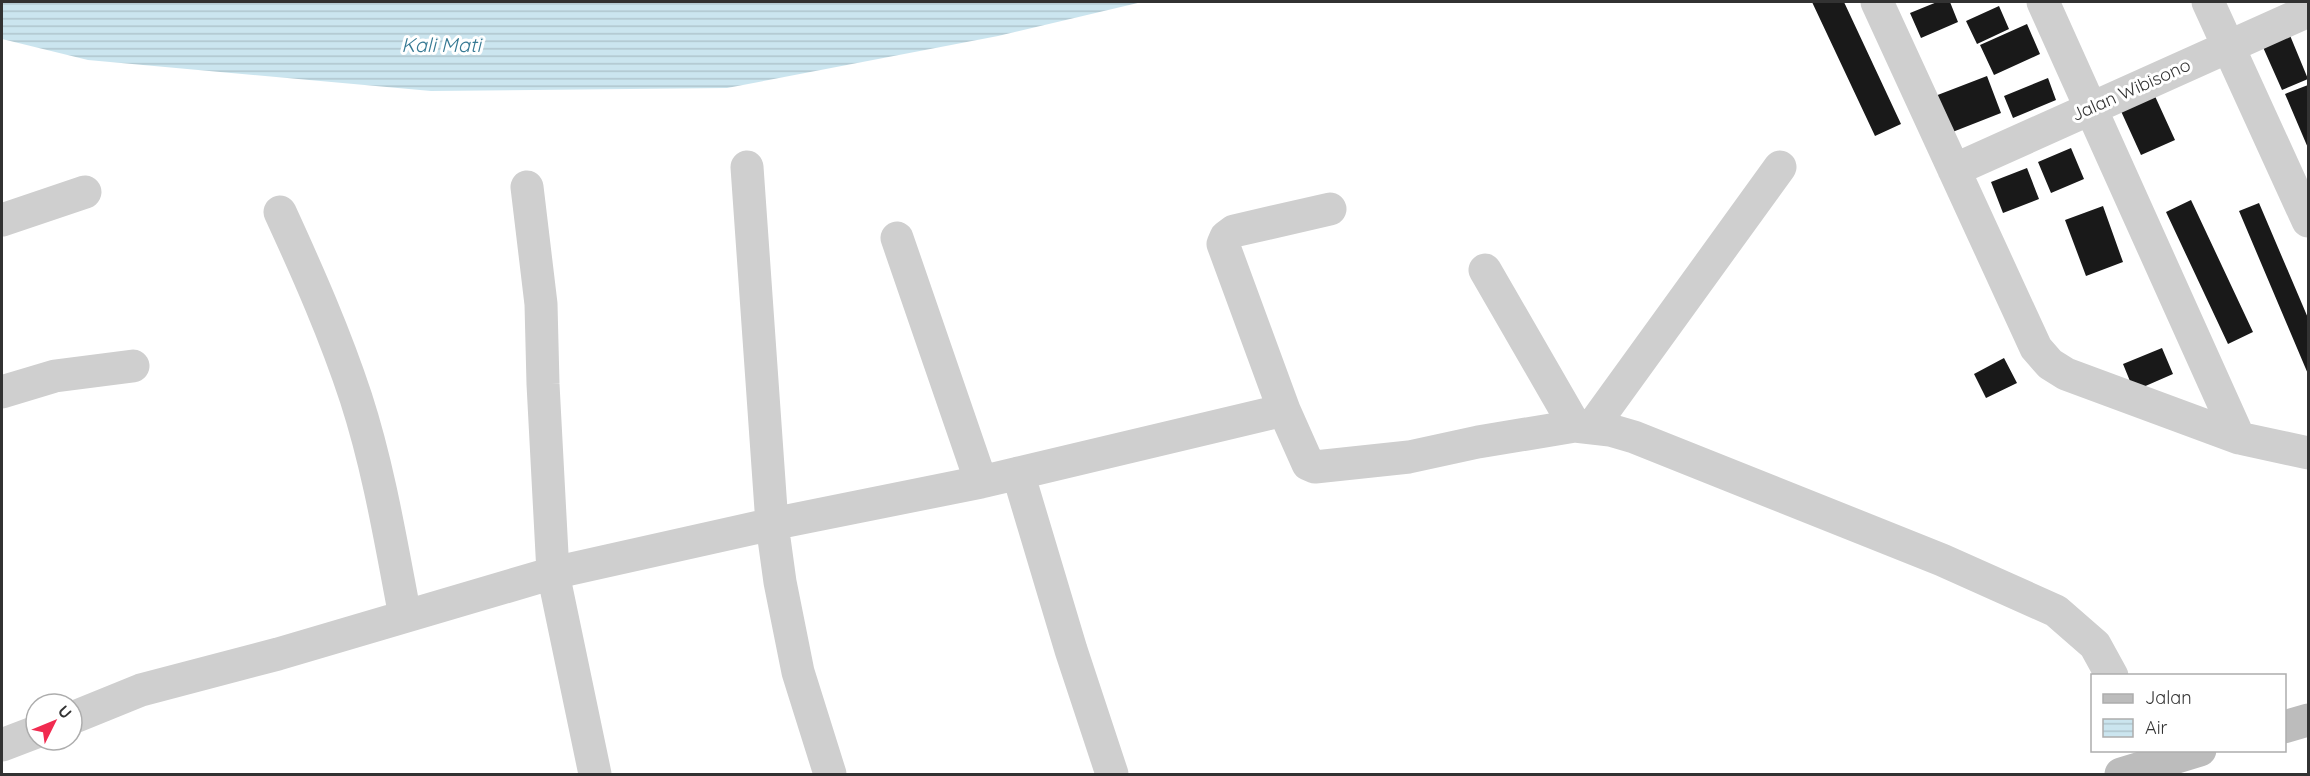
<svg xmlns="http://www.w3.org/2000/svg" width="2310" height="776" font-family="Quicksand,sans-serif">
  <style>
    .water { fill: url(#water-rules) }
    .building { fill: #191919 }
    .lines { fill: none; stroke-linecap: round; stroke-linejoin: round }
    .street { stroke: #cfcfcf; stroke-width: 33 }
    .secondary { stroke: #bcbcbc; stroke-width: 33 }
    .labels { text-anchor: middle; stroke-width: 6; stroke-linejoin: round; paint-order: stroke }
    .street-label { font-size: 18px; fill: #323232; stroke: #fff }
    .water-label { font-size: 20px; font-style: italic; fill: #377a94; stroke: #fff }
  </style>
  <defs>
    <pattern id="water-rules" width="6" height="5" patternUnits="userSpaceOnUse" patternTransform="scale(1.5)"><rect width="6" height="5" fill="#cbe5ef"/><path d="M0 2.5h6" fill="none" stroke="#afc5cd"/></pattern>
  </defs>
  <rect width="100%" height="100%" fill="#fff"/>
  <path class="water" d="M2 2H1142L998 36 727 88 431 91 88 60 2 39Z"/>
  <path class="building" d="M1812 2H1844L1901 124 1875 136Z
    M1937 2H1950L1958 22 1921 38 1910 13Z
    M1999 6 2009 29 1977 44 1966 21Z
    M2027 24 2040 54 1994 75 1980 45Z
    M2289 33 2308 79 2282 90 2262 45Z
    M1987 76 2001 113 1950 133 1935 96Z
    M2048 78 2056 100 2013 118 2004 96Z
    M2308 85V148L2285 94Z
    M2154 94 2175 140 2141 155 2120 109Z
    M2071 148 2084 179 2051 193 2038 162Z
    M2027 168 2039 199 2003 213 1991 182Z
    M2191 200 2253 332 2228 344 2166 212Z
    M2259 203 2308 318V374L2239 211Z
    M2103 206 2123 262 2086 276 2065 220Z
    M2162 348 2173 374 2134 391 2123 364Z
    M2004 358 2017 383 1986 398 1974 374Z"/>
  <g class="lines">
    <path class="street" d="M1877 2 2036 348 2050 364 2066 374 2239 438 2308 453
      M2043 2 2239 438
      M2208 2 2308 221
      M747 167 772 524 780 582 798 672 830 774
      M1954 170 2308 11
      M527 187 541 304 543 384 553 573 595 774
      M280 212C308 273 335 334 356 398 379 469 391 543 405 616
      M2 220 85 192
      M897 238 981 482
      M1485 270 1575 426
      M2 392 55 376 133 366
      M1284 410 1223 244 1226 237 1234 231 1330 209
      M1592 427 1780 167
      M1018 473 1071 650 1112 774
      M72 718 141 690 278 654 553 573 772 524 981 482 1284 410 1308 464 1315 467 1409 457 1478 442 1575 426 1610 430 1634 437 1942 560 2056 611 2095 645 2112 676
      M2 745 36 732"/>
    <path class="secondary" d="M2284 727 2308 720
      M2121 774 2200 750"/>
  </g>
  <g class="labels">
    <g class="street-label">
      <text transform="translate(2131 90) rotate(-24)" y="6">Jalan Wibisono</text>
    </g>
    <g class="water-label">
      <text x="441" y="52">Kali Mati</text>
    </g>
  </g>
  <rect width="2310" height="776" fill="none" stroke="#323232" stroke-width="6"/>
  <rect x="2091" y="674" width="195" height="78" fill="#ffffff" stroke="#adadad" stroke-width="1.5"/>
  <rect x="2103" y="694" width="30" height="9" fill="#bcbcbc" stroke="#adadad" stroke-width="1.5"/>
  <text x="2145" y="704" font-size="18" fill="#323232">Jalan</text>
  <rect x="2103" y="719" width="30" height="18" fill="url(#water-rules)" stroke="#adadad" stroke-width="1.5"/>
  <text x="2145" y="734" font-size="18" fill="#323232">Air</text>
  <g transform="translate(54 722) rotate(47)"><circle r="28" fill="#ffffff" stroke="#adadad" stroke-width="1.5"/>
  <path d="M0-4.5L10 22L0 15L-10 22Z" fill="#f12b50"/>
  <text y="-9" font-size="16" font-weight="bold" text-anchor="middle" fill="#323232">U</text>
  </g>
</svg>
